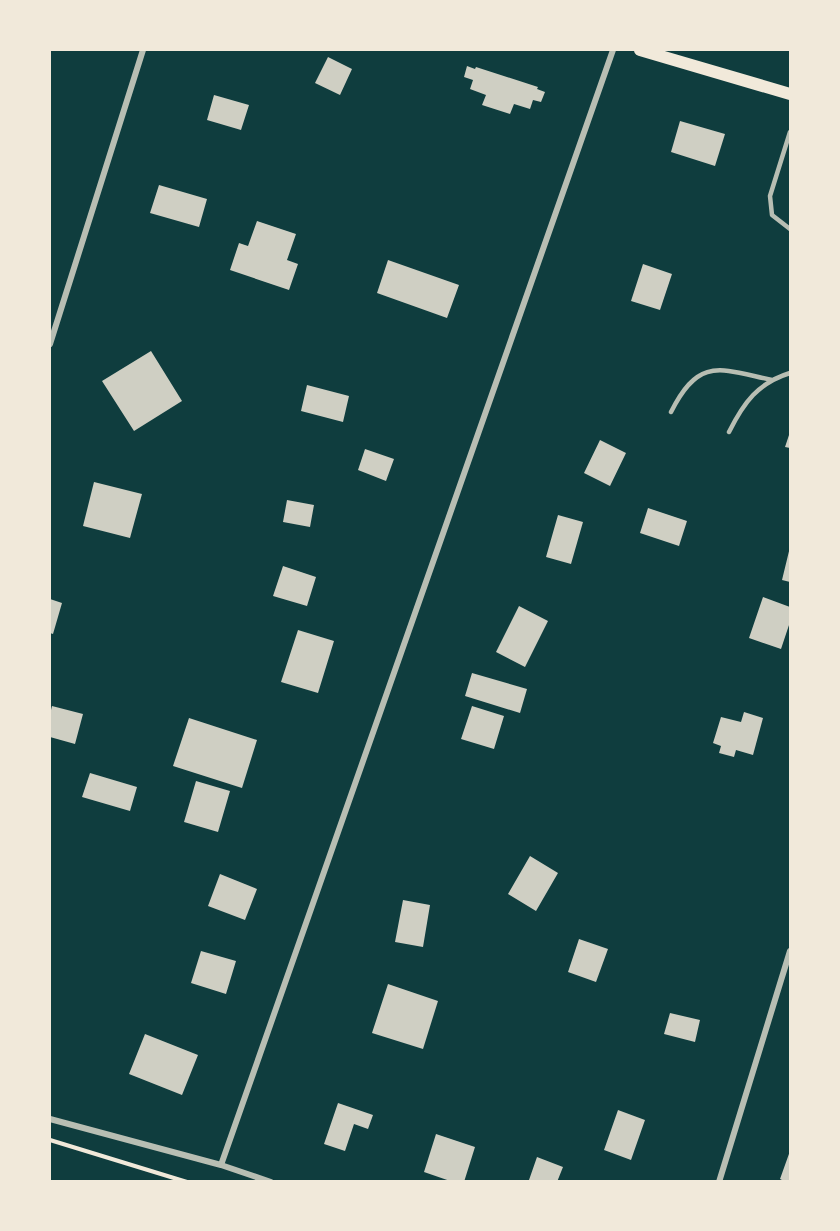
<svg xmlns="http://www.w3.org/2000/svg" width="840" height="1231" font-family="Ubuntu,sans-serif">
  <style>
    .building { fill: #cfcfc3 }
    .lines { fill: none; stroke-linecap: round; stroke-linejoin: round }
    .path { stroke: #f1e9da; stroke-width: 4 }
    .service { stroke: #b8beb3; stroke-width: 4.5 }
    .minor { stroke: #b8beb3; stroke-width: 6 }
    .secondary { stroke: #f1e9da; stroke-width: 12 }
  </style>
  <rect width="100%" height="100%" fill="#0f3d3e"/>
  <path class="building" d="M328 57 352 69 340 95 315 83Z
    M467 66 475 69 476 67 538 87 537 89 545 92 541 102 533 100 530 109 514 104 510 114 482 105 486 95 470 89 473 80 464 77Z
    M214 95 249 105 241 130 207 120Z
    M680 121 725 134 715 166 671 152Z
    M159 185 207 199 199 227 150 213Z
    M257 221 296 234 287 260 298 264 289 290 230 270 239 243 248 246Z
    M388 260 459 285 447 318 377 293Z
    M643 264 672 274 660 310 631 301Z
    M151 351 182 401 134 431 102 381Z
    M307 385 349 396 343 422 301 411Z
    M790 432V448L785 447Z
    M600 440 626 453 610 486 584 473Z
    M365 449 394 459 386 481 358 470Z
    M94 482 142 494 130 538 83 526Z
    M287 500 314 505 310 527 283 522Z
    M648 508 687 521 679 546 640 533Z
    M558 515 583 522 571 564 546 557Z
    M790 547V582L782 580Z
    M283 566 316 577 307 606 273 596Z
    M763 597 790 607V622L781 649 749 638Z
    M50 599 62 603 53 634 50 633Z
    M519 606 548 621 525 667 496 652Z
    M298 630 334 641 318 693 281 682Z
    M472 673 527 689 520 713 465 696Z
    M52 706 83 714 75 744 50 737V714Z
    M472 706 504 716 494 749 461 739Z
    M744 712 763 718 753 755 736 750 734 757 719 753 721 746 713 743 721 717 741 722Z
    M189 718 257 740 242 788 173 766Z
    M90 773 137 787 130 811 82 797Z
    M196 781 230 791 218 832 184 822Z
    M530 856 558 873 536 911 508 894Z
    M220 874 257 889 245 920 208 906Z
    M403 900 430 905 423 947 395 942Z
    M579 939 608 949 596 982 568 972Z
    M201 951 236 961 226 994 191 983Z
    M388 984 438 1001 423 1049 372 1033Z
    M670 1013 700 1020 695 1042 664 1034Z
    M145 1034 198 1055 182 1095 129 1074Z
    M338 1103 373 1115 368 1129 354 1124 345 1151 324 1144Z
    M618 1110 645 1120 631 1160 604 1150Z
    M436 1134 475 1147 464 1182H453L424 1172Z
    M790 1151V1182H786L780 1179Z
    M537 1157 563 1167 557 1182 529 1180Z"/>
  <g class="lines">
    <path class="path" d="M50 1140 187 1182"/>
    <path class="service" d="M790 132 770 196 772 215 790 229
      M671 412C699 356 720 369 772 380
      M729 432C744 402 758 383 790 373"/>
    <path class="minor" d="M50 344 143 50
      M50 1119 221 1165 271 1182
      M221 1165 613 50
      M719 1182 790 951"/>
    <path class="secondary" d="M640 50 790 94"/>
  </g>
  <rect width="840" height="1231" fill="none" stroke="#f1e9da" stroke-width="102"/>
</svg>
